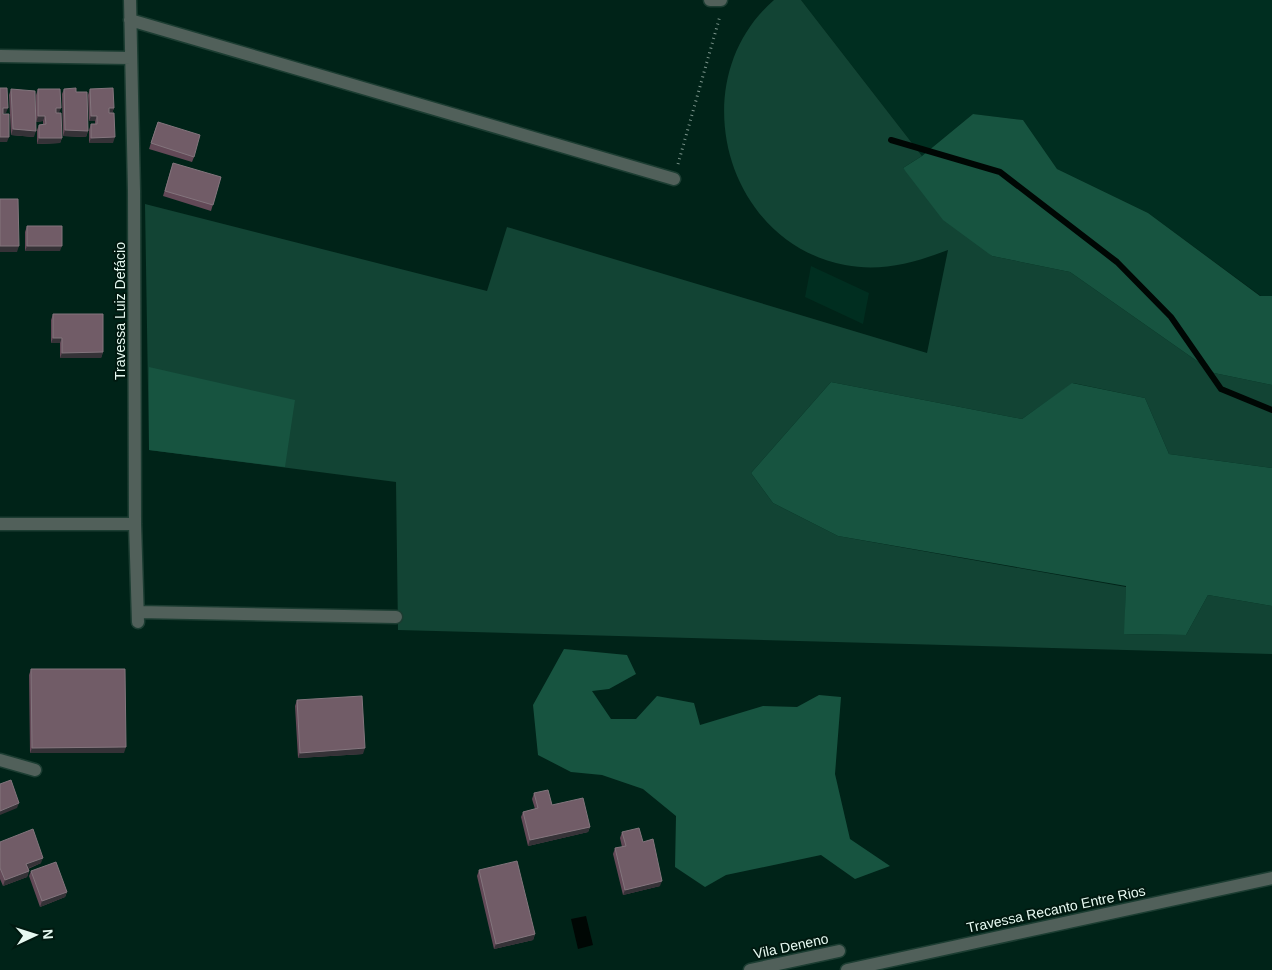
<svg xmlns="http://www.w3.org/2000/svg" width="1272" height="970" font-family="Arial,sans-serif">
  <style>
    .built { fill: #002e20 }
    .green { fill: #124434 }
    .forest { fill: #175440 }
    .water { fill: #000704 }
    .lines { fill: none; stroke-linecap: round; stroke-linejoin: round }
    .stream { stroke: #000704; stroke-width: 6 }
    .lane-casing { stroke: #1c3d32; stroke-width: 15 }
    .street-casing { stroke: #1c3d32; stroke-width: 15 }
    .path { stroke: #7b958c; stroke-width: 3; stroke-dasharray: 1 4; stroke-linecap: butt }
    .lane { stroke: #51605a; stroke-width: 12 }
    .street { stroke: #51605a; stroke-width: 12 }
    .wall { fill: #634957 }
    .shaded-wall { fill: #353237 }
    .building { fill: #715c67; stroke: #83757d }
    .labels { text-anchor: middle; stroke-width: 4; stroke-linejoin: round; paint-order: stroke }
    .street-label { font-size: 14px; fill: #e6f9f1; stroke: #011910 }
  </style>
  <rect width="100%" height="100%" fill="#002318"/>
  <path class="built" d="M801 0H1272V296H1261L1148 213 1057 169 1023 120 973 114 922 156Z
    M811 266 869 293 863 324 805 297Z"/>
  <path class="green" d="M774 0H801L922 156 903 168 992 256 1070 272 1214 373 1272 385V468L1169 454 1145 398 1073 383 1022 419 831 382 751 473 773 503 838 536 1126 587 1125 634 1186 635 1208 595 1272 606V654L398 630 396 482 149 450 145 204 487 291 507 227 927 353 948 250C914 263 881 272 845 265 724 242 682 80 774 0Z"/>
  <path class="forest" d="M973 114 1023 120 1057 169 1148 213 1260 296H1272V385L1214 373 1070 272 992 256 943 220 903 168 922 156Z
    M149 367 295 400 285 467 149 450Z
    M831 382 1022 419 1072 383 1145 398 1169 454 1272 468V606L1208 595 1186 635 1124 634 1126 586 838 536 773 503 751 473Z
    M564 649 627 655 636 674 609 689 592 691 611 719H636L657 696 694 703 700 725 763 706 797 707 819 695 841 697 835 774 850 839 890 866 855 879 821 855 726 875 705 887 675 867 676 816 643 789 602 775 571 772 538 755 533 705Z"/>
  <path class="water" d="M586 916 593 945 578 949 571 919Z"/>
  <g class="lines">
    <path class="stream" d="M891 140 1000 172 1117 262 1171 317 1221 389 1272 410"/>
    <defs>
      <path id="lane" d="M0 760 35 770
        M750 970 839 951
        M847 970 1272 878"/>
      <path id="street" d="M130 0 134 191 135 524 138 622
        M710 0H721
        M130 20 674 179
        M0 56 131 58
        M0 524H135
        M138 612 396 617"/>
    </defs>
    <use href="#lane" class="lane-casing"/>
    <use href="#street" class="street-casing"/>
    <path class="path" d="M678 164 720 16"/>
    <use href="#lane" class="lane"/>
    <use href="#street" class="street"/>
  </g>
  <path class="wall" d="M11 89 34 137 11 135 9 95Z
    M38 89 59 113 62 138 60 143 37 144V130L39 125 43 124V121L36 122V95Z
    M64 89 76 92 88 131 86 137 63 136 62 94Z
    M90 89 114 108 112 113 113 143H89V130L91 124H95V121H89L88 95Z
    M156 127 194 157 192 162 149 149Z
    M171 169 221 177 211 211 163 196Z
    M27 226 60 251H25V232Z
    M53 314 103 352 101 358H60V343H51V320Z
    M31 669 124 753H30L29 675Z
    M297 700 363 754 298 758 295 706Z
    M534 793 552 805 590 827 588 832 528 846 521 817 523 812 535 809 532 799Z
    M622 832 643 842 660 886 623 895 613 854 615 848 622 847 620 838Z
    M0 842 41 863 28 869 29 871 27 877 3 886 0 879Z
    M479 870 535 934 533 940 494 949 477 876Z
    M31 871 67 892 65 897 40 907 29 876Z"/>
  <path class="shaded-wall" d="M3 108H8L6 113H1Z
    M56 108H61L59 113H54Z
    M109 108H114L112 113 107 114Z
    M38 116H45L43 121 36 122Z
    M91 116H97L95 121H89Z
    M13 129 36 131 34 137 11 135Z
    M65 130 88 131 86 137 63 136Z
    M0 137H9L7 142H0Z
    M115 137 113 143H89L91 138Z
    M39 138H62L60 143 37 144Z
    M0 246H19L17 252H0Z
    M27 246H62L60 251H25Z
    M53 338H62L60 343H51Z
    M103 352 101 358H60L62 353Z
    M126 747 124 753H30L32 748Z
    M365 748 363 754 298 758 300 753Z
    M19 803 17 808 0 815V811Z
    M590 827 588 832 528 846 530 840Z
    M43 858 41 863 24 870 26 864Z
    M29 871 27 877 3 886 5 880Z
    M662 881 660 886 623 895 625 890Z
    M67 892 65 897 40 907 42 901Z
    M535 934 533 940 494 949 496 944Z"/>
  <path class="building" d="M0 88H7L8 108H3V114H9V137H0Z
    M76 88V92H87L88 131 65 130 64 89Z
    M113 88 114 108H109V113H114L115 137 91 138V124H97V116H91L90 89Z
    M11 89 35 91 36 131 13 129Z
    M38 89H60L61 108H56V113H61L62 138H39V125L46 124 45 116H38Z
    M158 122 200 135 194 157 151 143Z
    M173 163 221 177 213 205 165 191Z
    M0 199H18L19 246H0Z
    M27 226H62V246H27Z
    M53 314H103V352L62 353V338H53Z
    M31 669H125L126 747 32 748Z
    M362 696 365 748 300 753 297 700Z
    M11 780 19 803 0 811V784Z
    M548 790 552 805 583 798 590 827 530 840 523 812 538 808 534 793Z
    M639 828 643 842 653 839 662 881 625 890 615 848 626 846 622 832Z
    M33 829 43 858 26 864 29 871 5 880 0 868V842Z
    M517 861 535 934 496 944 479 870Z
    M56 862 67 892 42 901 31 871Z"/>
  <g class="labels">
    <g class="street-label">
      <text transform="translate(120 311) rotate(-90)" y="5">Travessa Luiz Defácio</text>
      <text transform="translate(1056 909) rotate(-12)" y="5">Travessa Recanto Entre Rios</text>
      <text transform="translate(791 946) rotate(-12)" y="5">Vila Deneno</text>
    </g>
  </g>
  <g transform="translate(35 935) rotate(86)" stroke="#011910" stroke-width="4" paint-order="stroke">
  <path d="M0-4L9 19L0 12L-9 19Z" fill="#e6f9f1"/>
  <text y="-8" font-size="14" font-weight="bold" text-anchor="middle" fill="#e6f9f1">N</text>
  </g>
</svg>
